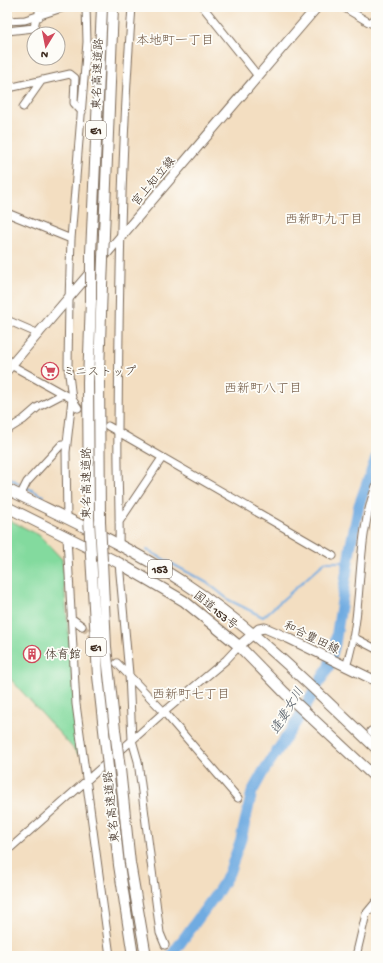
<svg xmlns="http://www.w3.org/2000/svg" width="383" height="963" font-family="'Gochi Hand','Klee One',sans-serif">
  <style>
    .green { fill: #83da9e; stroke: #5f825e }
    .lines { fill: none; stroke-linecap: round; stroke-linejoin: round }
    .stream { stroke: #70abe1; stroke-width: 2 }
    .river { stroke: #70abe1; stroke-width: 11 }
    .minor-tunnel { stroke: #cebaa0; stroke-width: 7; stroke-dasharray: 7 3.5; stroke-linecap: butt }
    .minor-casing { stroke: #7b6957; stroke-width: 9 }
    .major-casing { stroke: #7b6957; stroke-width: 11 }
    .highway-casing { stroke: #7b6957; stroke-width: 12 }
    .minor { stroke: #fff; stroke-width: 7 }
    .major { stroke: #fff; stroke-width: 9 }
    .highway { stroke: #fff; stroke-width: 10 }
    .highway-bridge-casing { stroke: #7b6957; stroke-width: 12; stroke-linecap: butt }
    .highway-bridge { stroke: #fff; stroke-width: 10 }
    .labels { text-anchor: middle; stroke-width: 3.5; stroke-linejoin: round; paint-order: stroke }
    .shield { fill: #fdfcf7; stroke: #75695f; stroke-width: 1 }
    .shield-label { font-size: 11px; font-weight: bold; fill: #3b2a1e }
    .street-label { font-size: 12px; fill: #3b2a1e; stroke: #fdfcf7 }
    .poi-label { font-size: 12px; fill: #3b2a1e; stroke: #fdfcf7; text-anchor: start }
    .neighbourhood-label { font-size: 13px; fill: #715945; stroke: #fdfcf7 }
    .water-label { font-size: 13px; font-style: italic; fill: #4e5762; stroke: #fdfcf7 }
  </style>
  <rect width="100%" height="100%" fill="#fdfcf7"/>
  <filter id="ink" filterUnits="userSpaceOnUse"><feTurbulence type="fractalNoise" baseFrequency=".025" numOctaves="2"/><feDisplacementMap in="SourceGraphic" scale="8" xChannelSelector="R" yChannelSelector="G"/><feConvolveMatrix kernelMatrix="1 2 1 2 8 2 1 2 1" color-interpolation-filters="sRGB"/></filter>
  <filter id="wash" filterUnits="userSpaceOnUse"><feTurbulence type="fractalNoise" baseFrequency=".012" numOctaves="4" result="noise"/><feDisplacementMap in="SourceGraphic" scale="16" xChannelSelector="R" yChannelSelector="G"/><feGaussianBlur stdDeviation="0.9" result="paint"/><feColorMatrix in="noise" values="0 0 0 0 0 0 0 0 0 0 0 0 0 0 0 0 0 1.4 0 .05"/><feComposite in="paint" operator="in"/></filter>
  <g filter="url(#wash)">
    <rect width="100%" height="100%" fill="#f3dec1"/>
    <path class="green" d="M7 519 39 535 62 559 79 755 7 675Z"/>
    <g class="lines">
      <path class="stream" d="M7 477 43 496
        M147 550 209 584 229 600 263 617 325 562H348"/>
      <path class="river" d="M171 956 219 890 229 873 241 839 252 792 263 772 297 721 329 666 335 644 351 544 359 505 376 458"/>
    </g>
  </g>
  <g filter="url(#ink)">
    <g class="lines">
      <path class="minor-tunnel" d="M82 626 96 641"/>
      <defs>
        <path id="minor" d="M203 7 258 76
          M343 7 370 23 376 18
          M39 17V7
          M7 21 25 20 65 7
          M7 31 34 28 36 18
          M7 83 13 87 70 74 75 78 74 103 82 112
          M23 107 42 80
          M7 213 71 239
          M7 320 39 334
          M11 365 72 399 78 408
          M108 426 333 556
          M7 430 23 420 38 407 63 394
          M20 496 27 482 62 444 67 445
          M67 519 66 452 72 399 68 366 69 300 71 239 87 42 86 7
          M119 522 162 458
          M67 537 76 704 110 956
          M119 546C120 508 117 469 118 431 119 290 121 148 132 7
          M119 563 129 674 132 740 138 761 160 933 165 945
          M71 618 82 626
          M353 637 376 649
          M117 663 164 712 238 798
          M346 667C365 608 354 544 376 486
          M371 731 376 736
          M7 851 164 712 226 660 239 646
          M356 956 366 914 376 902"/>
        <path id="major" d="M7 370 317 7
          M239 646 259 629 265 628 288 638 376 681"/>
        <path id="highway" d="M104 234 113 7
          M91 253 102 7
          M7 489C67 519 130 547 186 584 256 630 316 691 376 748
          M7 507 119 563 184 601 239 646 285 693 376 778
          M89 517 88 382 91 300
          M100 522 99 371 102 285
          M91 555 98 676 105 739
          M102 561 106 647 115 730
          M120 769 130 863 146 956
          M109 776 119 865 133 956"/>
      </defs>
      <use href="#minor" class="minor-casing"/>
      <use href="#major" class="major-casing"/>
      <use href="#highway" class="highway-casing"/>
      <use href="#minor" class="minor"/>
      <use href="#major" class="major"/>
      <use href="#highway" class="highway"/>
      <defs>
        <path id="highway-bridge" d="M102 285 104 234
          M91 300V253
          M89 517 91 555
          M100 522 102 561
          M115 730 120 769
          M105 739 109 776"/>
      </defs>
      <use href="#highway-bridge" class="highway-bridge-casing"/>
      <use href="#highway-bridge" class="highway-bridge"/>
    </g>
  </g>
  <defs>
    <symbol id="supermarket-ring" viewBox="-11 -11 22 22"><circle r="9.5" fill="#fdfcf7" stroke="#d1495b" stroke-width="1.5"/><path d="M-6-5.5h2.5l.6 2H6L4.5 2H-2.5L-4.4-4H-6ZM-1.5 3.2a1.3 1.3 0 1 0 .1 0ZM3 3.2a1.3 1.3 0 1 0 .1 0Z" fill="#d1495b"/></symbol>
    <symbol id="building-ring" viewBox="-11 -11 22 22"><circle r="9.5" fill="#fdfcf7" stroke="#d1495b" stroke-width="1.5"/><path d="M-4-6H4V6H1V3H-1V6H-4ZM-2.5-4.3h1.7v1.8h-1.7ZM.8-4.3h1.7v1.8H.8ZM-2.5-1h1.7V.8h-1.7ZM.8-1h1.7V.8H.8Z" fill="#d1495b"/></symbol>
  </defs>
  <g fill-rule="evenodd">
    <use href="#supermarket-ring" x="40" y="361" width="20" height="20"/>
    <use href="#building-ring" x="22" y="644" width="20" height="20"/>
  </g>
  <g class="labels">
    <g class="shield">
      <rect x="86" y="121" width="20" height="18" rx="3"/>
      <rect x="148" y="560" width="24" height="18" rx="3"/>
      <rect x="86" y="638" width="20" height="18" rx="3"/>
    </g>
    <g class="shield-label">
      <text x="96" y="134">E1</text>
      <text x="160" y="573">153</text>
      <text x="96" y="651">E1</text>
    </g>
    <g class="street-label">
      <text transform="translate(97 74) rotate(-88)" y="4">東名高速道路</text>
      <text transform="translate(153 181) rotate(-50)" y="4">宮上知立線</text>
      <text transform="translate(86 483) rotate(-90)" y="4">東名高速道路</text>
      <text transform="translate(216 610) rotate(39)" y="4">国道153号</text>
      <text transform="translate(312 637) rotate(26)" y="4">和合豊田線</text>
      <text transform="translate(111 807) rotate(-96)" y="4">東名高速道路</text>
    </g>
    <g class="poi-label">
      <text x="63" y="375">ミニストップ</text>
      <text x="45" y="658">体育館</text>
    </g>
    <g class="neighbourhood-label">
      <text x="175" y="44">本地町一丁目</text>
      <text x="324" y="223">西新町九丁目</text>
      <text x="263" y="392">西新町八丁目</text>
      <text x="191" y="698">西新町七丁目</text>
    </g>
    <g class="water-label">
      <text transform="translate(286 710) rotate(-59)" y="5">逢妻女川</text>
    </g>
  </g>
  <rect width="383" height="963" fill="none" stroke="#fdfcf7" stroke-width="24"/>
  <g transform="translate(46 46) rotate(190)"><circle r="19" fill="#fdfcf7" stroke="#afa8a0"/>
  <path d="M0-3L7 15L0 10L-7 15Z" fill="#d1495b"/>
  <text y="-6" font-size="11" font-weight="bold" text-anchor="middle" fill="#3b2a1e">N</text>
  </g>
</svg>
